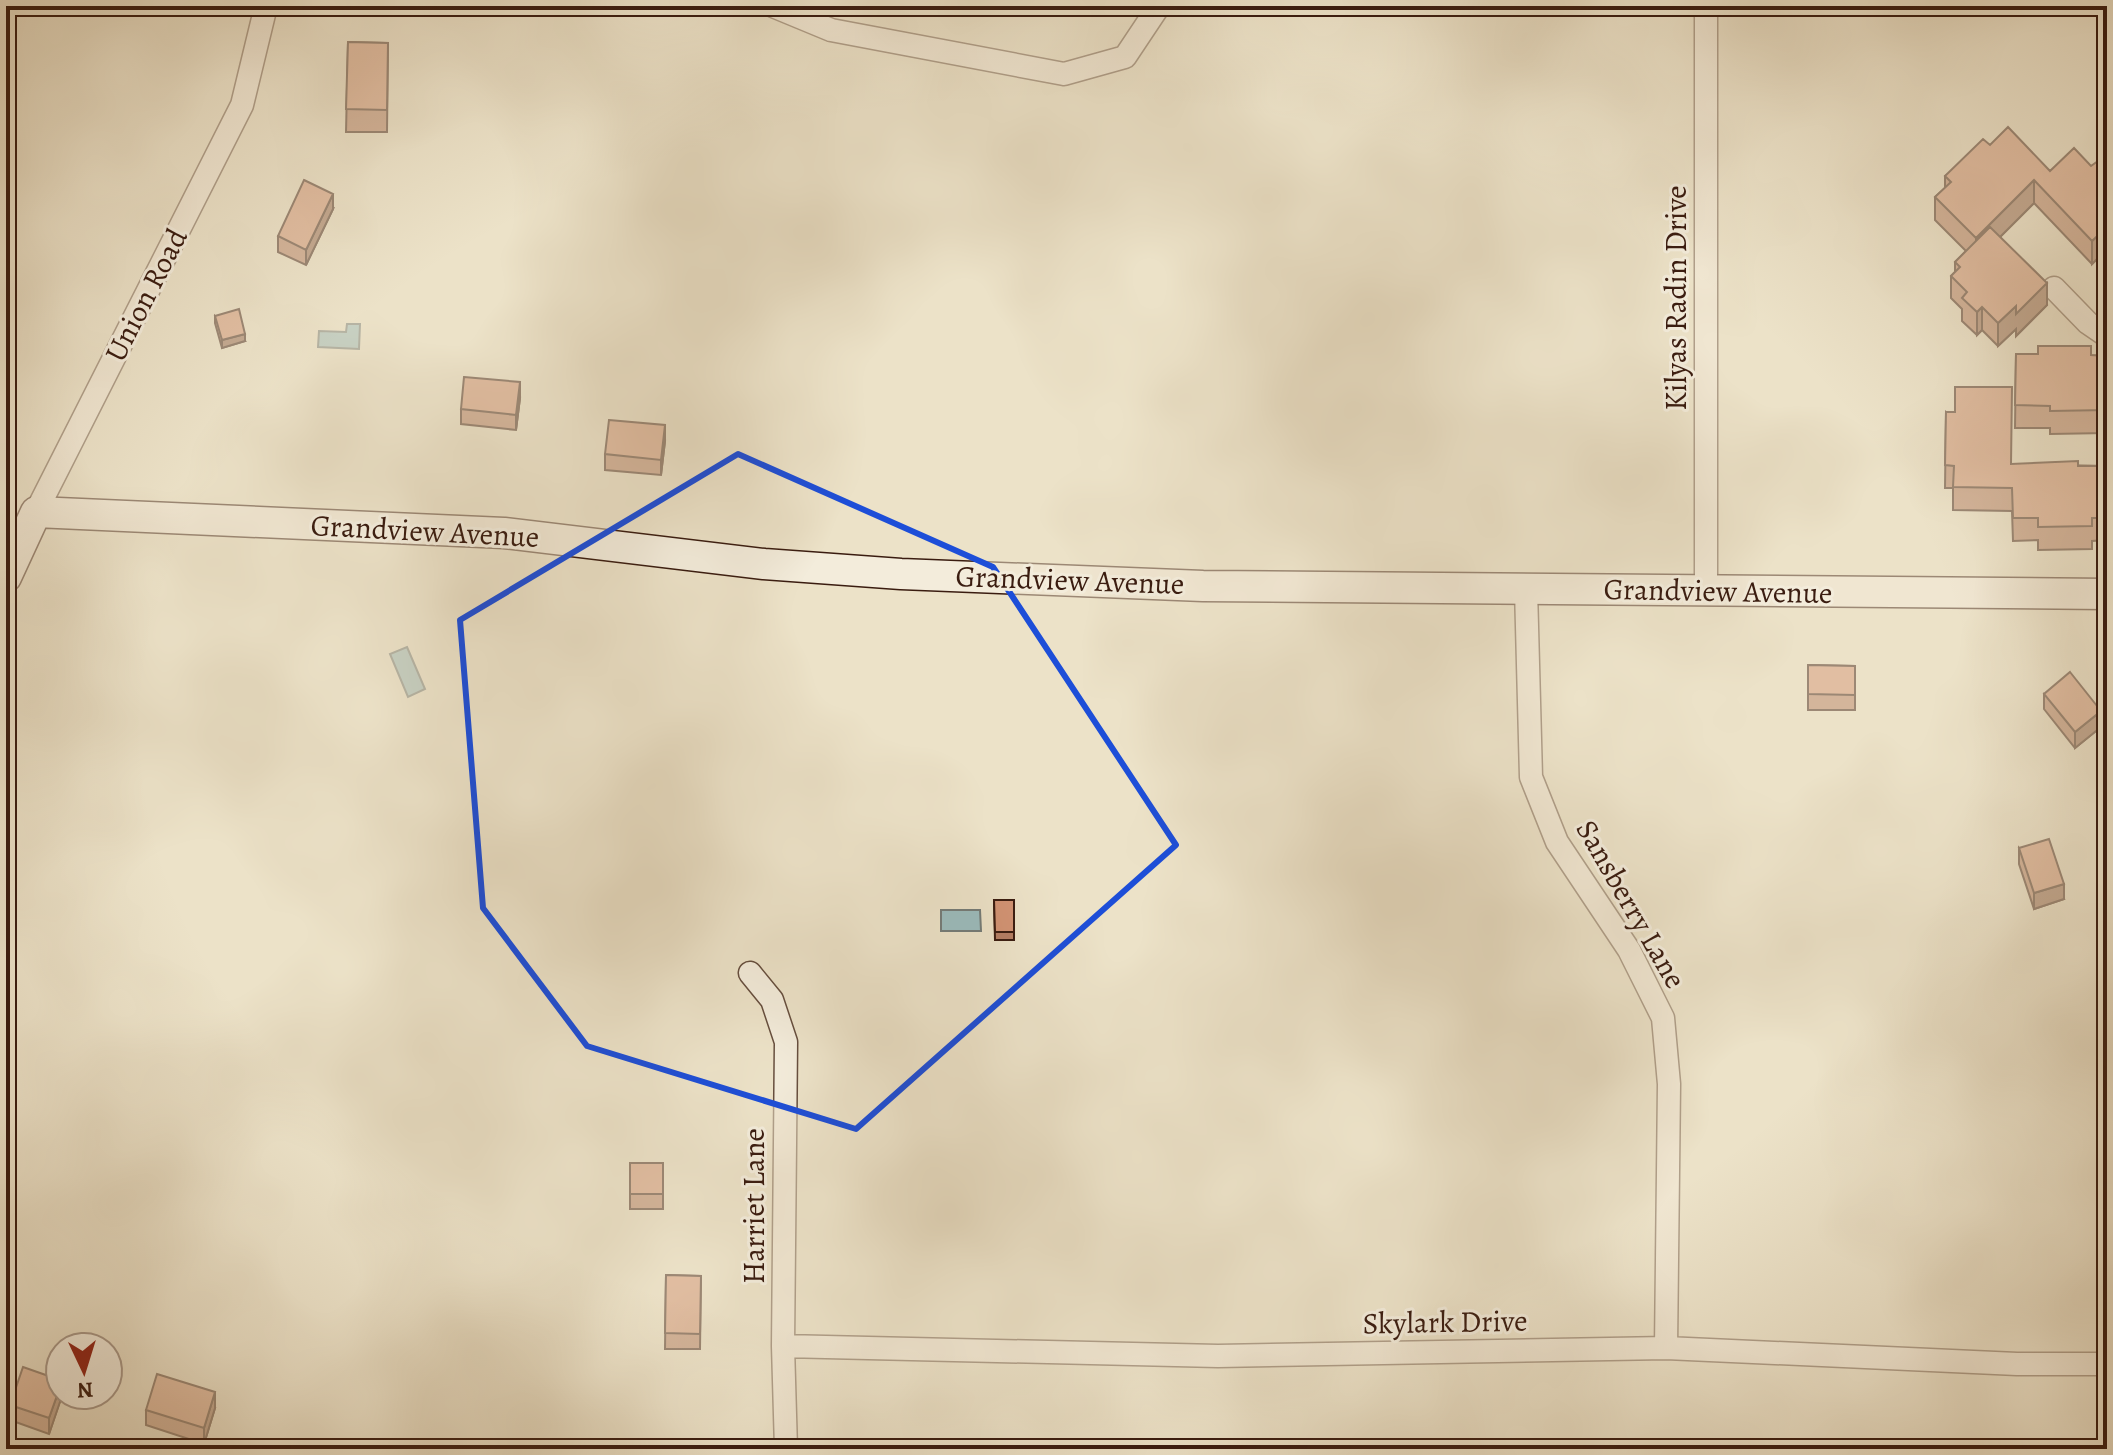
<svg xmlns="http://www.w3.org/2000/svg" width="2113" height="1455" font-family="Alegreya,serif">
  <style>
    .water { fill: #9bbcbd; stroke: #747c78; stroke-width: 2 }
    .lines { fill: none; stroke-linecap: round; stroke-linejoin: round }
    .street-casing { stroke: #664e3e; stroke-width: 25 }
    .secondary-casing { stroke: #3a1c10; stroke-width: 33 }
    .street { stroke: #f3ecdb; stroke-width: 22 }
    .secondary { stroke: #f3ecdb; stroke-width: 30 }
    .wall { fill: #b57e64; stroke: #3a1c10; stroke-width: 2 }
    .shaded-wall { fill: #936751; stroke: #3a1c10; stroke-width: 2 }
    .building { fill: #d29374; stroke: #3a1c10; stroke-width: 2 }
    .marked { fill: none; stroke: #1d4ed8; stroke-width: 6; stroke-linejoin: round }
    .labels { text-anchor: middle; stroke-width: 6; stroke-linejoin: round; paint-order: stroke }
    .street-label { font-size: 30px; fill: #3a1c10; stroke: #f3ecdb }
  </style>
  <rect width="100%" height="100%" fill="#ece2c8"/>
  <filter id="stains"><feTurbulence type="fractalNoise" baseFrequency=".0025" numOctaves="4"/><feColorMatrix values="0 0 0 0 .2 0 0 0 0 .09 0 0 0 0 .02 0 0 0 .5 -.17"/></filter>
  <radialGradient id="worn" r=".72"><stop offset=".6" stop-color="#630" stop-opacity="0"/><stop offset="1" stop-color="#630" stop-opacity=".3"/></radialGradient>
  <path class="water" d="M347 324H360L359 349 318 347 319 331 346 332Z
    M407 647 425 689 408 697 390 654Z
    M941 910H980L981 931H941Z"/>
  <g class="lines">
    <defs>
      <path id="street" d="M773 6 831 30 1064 74 1125 57 1159 6
        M1706 6V590
        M2054 288 2088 323 2107 336
        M36 512 242 105 266 6
        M1526 589 1531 777 1557 842 1629 950 1663 1018 1669 1084 1666 1348
        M750 973 772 1000 786 1042 783 1346 786 1449
        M783 1346 1218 1356 1666 1348 2017 1364H2107"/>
      <path id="secondary" d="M6 577 36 512 504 533 764 564 901 574 1203 586 2107 594"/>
    </defs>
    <use href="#street" class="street-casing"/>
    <use href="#secondary" class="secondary-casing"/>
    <use href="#street" class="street"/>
    <use href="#secondary" class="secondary"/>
  </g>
  <path class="wall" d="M348 42 388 43 387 132H346Z
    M1990 145 2050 171 2091 166 2107 170V249L2092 264 2034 203 2000 237 2047 305 2016 336V329L1998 346 1982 330 1977 335 1962 321V309L1951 298V276L1955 272V262L1966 251 1935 220V197L1945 188V176Z
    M333 209 306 265 278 252V236Z
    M215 316 245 341 222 348 215 323Z
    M2016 354 2107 356V433L2050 434V428H2015Z
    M520 398 516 430 461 424V409Z
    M1946 412 2011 464 2107 466V540L2092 541V549L2038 550V540L2013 541 2012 511 1953 510V488H1945Z
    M665 441 661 475 605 470V454Z
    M1808 665 1855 666V710H1808Z
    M2044 694 2101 727 2075 748 2044 709Z
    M2019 848 2064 899 2034 909 2019 864Z
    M994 900H1014V940H995Z
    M630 1163H663V1209H630Z
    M666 1275 701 1276 700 1349H665Z
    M62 1395 49 1434 10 1420V1405Z
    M215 1408 204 1444 146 1425V1410Z"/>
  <path class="shaded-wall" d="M2034 180V203L1976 261V238Z
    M333 194V209L306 265V250Z
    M2107 227V249L2092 264V241Z
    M2047 283V305L2016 336V329L1998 346V323L2016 306Z
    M1982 307V330L1977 335V312Z
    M245 334V341L222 348V340Z
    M520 382V398L516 430V415Z
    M665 425V441L661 475V460Z
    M2101 711V727L2075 748V732Z
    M2064 884V899L2034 909V893Z
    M10 1144V1167L6 1178V1155Z
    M60 1387V1395H62V1396L49 1434V1418Z
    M215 1392V1408L204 1444V1428Z"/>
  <path class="building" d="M348 42 388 43 387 110 346 109Z
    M2008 127 2050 171 2074 148 2091 166 2098 161 2107 170V227L2092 241 2034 180 1976 238 1935 197 1951 182 1945 176 1983 139 1990 145Z
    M304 180 333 194 306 250 278 236Z
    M1990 227 2047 283 2016 314V306L1998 323 1982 307 1977 312 1962 298 1967 292 1951 276 1960 267 1955 262Z
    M239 309 245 334 222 340 215 316Z
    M2038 346H2091V355L2107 356V410L2050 411V406L2015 405 2016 354H2038Z
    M464 377 520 382 516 415 461 409Z
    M1955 387H2012L2011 464 2078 461V466H2107V518H2092V526L2038 527V518H2013L2012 488 1953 487 1954 466 1945 465 1946 412H1955Z
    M609 420 665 425 661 460 605 454Z
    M1808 665 1855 666V695L1808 694Z
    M2070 672 2101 711 2075 732 2044 694Z
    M2049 839 2064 884 2034 893 2019 848Z
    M994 900H1014V932H995Z
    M6 1143 10 1144 6 1155Z
    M630 1163H663V1194H630Z
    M666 1275 701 1276 700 1334 665 1333Z
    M23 1367 60 1380V1387L49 1418 10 1405Z
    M157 1374 215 1392 204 1428 146 1410Z"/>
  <path d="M0 0H2113V1455H0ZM738 454 993 567 1176 845 856 1129 587 1046 483 908 460 620Z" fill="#ece2c8" fill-opacity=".55" fill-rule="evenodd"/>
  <path class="marked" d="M738 454 993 567 1176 845 856 1129 587 1046 483 908 460 620Z"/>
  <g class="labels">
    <g class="street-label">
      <text transform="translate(146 295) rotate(-63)" y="10">Union Road</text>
      <text transform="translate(1676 298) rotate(-90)" y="10">Kilyas Radin Drive</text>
      <text transform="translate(425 531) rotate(3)" y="10">Grandview Avenue</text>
      <text transform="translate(1070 580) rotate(2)" y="10">Grandview Avenue</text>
      <text transform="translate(1718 591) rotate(1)" y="10">Grandview Avenue</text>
      <text transform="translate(1631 904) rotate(60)" y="10">Sansberry Lane</text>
      <text transform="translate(754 1206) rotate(-90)" y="10">Harriet Lane</text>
      <text transform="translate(1445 1322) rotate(-1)" y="10">Skylark Drive</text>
    </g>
  </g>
  <rect width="2113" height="1455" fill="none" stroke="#ece2c8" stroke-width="32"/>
  <rect x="8" y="8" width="2097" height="1439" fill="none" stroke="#3a1c10" stroke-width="4"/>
  <rect x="16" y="16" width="2081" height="1423" fill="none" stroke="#3a1c10" stroke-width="2"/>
  <g transform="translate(84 1371) rotate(176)"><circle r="38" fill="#f3ecdb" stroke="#a9998a" stroke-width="2"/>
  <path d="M0-6L14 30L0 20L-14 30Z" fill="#8f2418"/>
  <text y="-12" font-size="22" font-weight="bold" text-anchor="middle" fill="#3a1c10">N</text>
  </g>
  <rect width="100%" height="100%" filter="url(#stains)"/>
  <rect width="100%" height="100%" fill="url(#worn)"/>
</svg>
